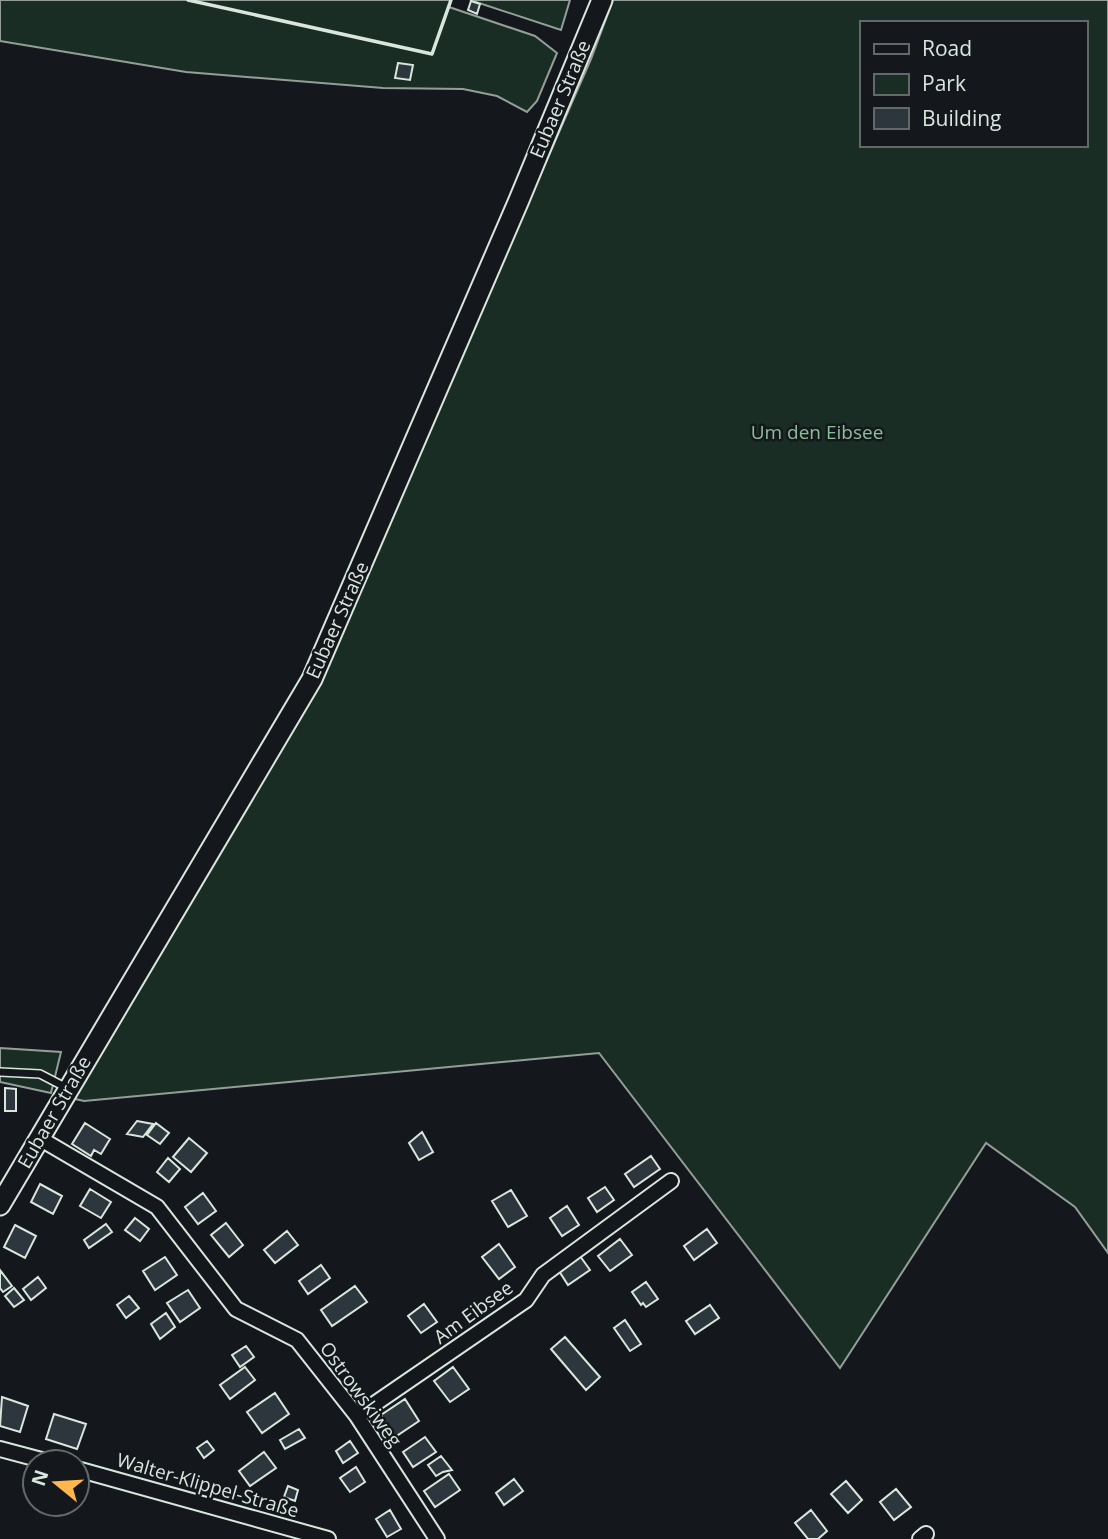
<svg xmlns="http://www.w3.org/2000/svg" width="1108" height="1539" font-family="'Open Sans',sans-serif">
  <style>
    .green { fill: #1a2d24; stroke: #939e99; stroke-width: 2; fill-rule: evenodd }
    .building { fill: #2c363c; stroke: #d8e6dc; stroke-width: 2 }
    .lines { fill: none; stroke-linecap: round; stroke-linejoin: round }
    .lane-casing { stroke: #d8e6dc; stroke-width: 10 }
    .street-casing { stroke: #d8e6dc; stroke-width: 18 }
    .secondary-casing { stroke: #d8e6dc; stroke-width: 23 }
    .lane { stroke: #14181c; stroke-width: 7 }
    .street { stroke: #14181c; stroke-width: 14 }
    .secondary { stroke: #14181c; stroke-width: 19 }
    .wall { stroke: #d8e6dc; stroke-width: 3.5 }
    .labels { text-anchor: middle; stroke-width: 5; stroke-linejoin: round; paint-order: stroke }
    .street-label { font-size: 19px; fill: #d8e6dc; stroke: #14181c }
    .park-label { font-size: 19px; fill: #8ac095; stroke: #14181c }
  </style>
  <rect width="100%" height="100%" fill="#14181c"/>
  <path class="green" d="M0 0H451L449 7 535 36 557 53 537 101 527 112 497 96 463 89 383 88 186 72 0 41Z
    M470 0H570L561 30Z
    M613 0H1108V1253L1075 1207 986 1143 840 1368 599 1053 84 1101 71 1098 312 697 591 59ZM861 23H1085V145H861Z
    M0 1048 61 1052 51 1093 0 1082Z"/>
  <path class="building" d="M471 1 480 4 477 14 468 10Z
    M398 63 413 65 410 80 395 78Z
    M5 1088 16 1089V1111H5Z
    M137 1121 153 1124 143 1137 127 1134Z
    M85 1123 110 1139 101 1154 94 1150 91 1156 72 1144Z
    M156 1123 169 1133 160 1144 147 1135Z
    M422 1132 433 1152 419 1160 409 1143Z
    M189 1138 207 1153 191 1172 173 1157Z
    M651 1156 660 1169 634 1187 625 1174Z
    M168 1158 180 1169 169 1182 157 1172Z
    M40 1184 62 1196 53 1214 31 1202Z
    M605 1187 614 1200 597 1212 588 1198Z
    M90 1189 111 1202 101 1218 80 1206Z
    M511 1190 527 1216 508 1227 492 1201Z
    M203 1193 216 1211 198 1224 185 1207Z
    M567 1206 579 1225 562 1236 550 1218Z
    M135 1218 149 1229 140 1241 125 1230Z
    M226 1223 243 1245 229 1257 211 1235Z
    M106 1224 112 1232 89 1248 84 1240Z
    M15 1225 36 1236 25 1258 4 1247Z
    M707 1229 717 1243 694 1260 684 1246Z
    M287 1231 298 1245 275 1263 264 1250Z
    M620 1239 632 1255 610 1271 598 1256Z
    M499 1244 515 1267 499 1279 482 1257Z
    M580 1256 590 1270 568 1285 559 1271Z
    M165 1257 177 1275 155 1290 143 1271Z
    M321 1265 330 1278 308 1294 299 1281Z
    M0 1270 12 1286 3 1292 0 1288Z
    M38 1277 46 1288 31 1300 23 1289Z
    M646 1282 658 1299 646 1307 643 1303 641 1305 632 1292Z
    M355 1286 367 1302 332 1326 321 1310Z
    M14 1288 24 1300 14 1307 5 1296Z
    M188 1290 200 1308 180 1322 167 1303Z
    M129 1296 139 1308 126 1318 117 1305Z
    M424 1304 437 1322 421 1333 408 1316Z
    M710 1305 719 1318 695 1334 686 1321Z
    M166 1313 175 1327 160 1339 151 1324Z
    M625 1320 641 1344 630 1351 614 1328Z
    M565 1337 600 1377 586 1390 551 1349Z
    M246 1346 254 1357 240 1367 232 1355Z
    M245 1367 255 1380 230 1399 220 1385Z
    M453 1367 469 1389 450 1402 434 1381Z
    M275 1393 289 1414 262 1433 247 1412Z
    M2 1397 28 1406 20 1432 0 1426Z
    M405 1399 419 1421 395 1437 381 1415Z
    M54 1414 86 1424 77 1449 46 1439Z
    M299 1429 305 1438 285 1449 280 1440Z
    M425 1437 436 1452 413 1467 403 1452Z
    M207 1441 214 1450 204 1458 197 1448Z
    M350 1441 358 1453 343 1463 336 1451Z
    M264 1452 276 1468 250 1486 239 1471Z
    M441 1456 452 1470 443 1472 436 1476 428 1465Z
    M356 1467 365 1482 350 1492 340 1478Z
    M449 1474 460 1490 435 1507 424 1491Z
    M514 1479 523 1491 504 1505 496 1493Z
    M846 1481 862 1500 848 1513 831 1494Z
    M288 1486 298 1490 295 1501 284 1497Z
    M896 1489 911 1507 894 1520 880 1502Z
    M390 1510 401 1529 387 1537 376 1519Z
    M811 1510 827 1531 818 1539H808L795 1523Z"/>
  <g class="lines">
    <defs>
      <path id="lane" d="M0 1072 40 1074 67 1088"/>
      <path id="street" d="M39 1138 157 1207 236 1309 297 1340 357 1416 437 1539
        M357 1416 526 1300 543 1275 671 1181
        M0 1449 49 1462
        M77 1469 328 1539
        M920 1539 926 1534"/>
      <path id="secondary" d="M0 1205 312 679 519 200 602 0"/>
    </defs>
    <use href="#lane" class="lane-casing"/>
    <use href="#street" class="street-casing"/>
    <use href="#secondary" class="secondary-casing"/>
    <use href="#lane" class="lane"/>
    <use href="#street" class="street"/>
    <use href="#secondary" class="secondary"/>
    <path class="wall" d="M188 0 432 54 451 0"/>
  </g>
  <g class="labels">
    <g class="street-label">
      <text transform="translate(560 99) rotate(-67)" y="7">Eubaer Straße</text>
      <text transform="translate(337 620) rotate(-66)" y="7">Eubaer Straße</text>
      <text transform="translate(54 1112) rotate(-60)" y="7">Eubaer Straße</text>
      <text transform="translate(473 1312) rotate(-36)" y="7">Am Eibsee</text>
      <text transform="translate(361 1394) rotate(54)" y="7">Ostrowskiweg</text>
      <text transform="translate(208 1485) rotate(16)" y="7">Walter-Klippel-Straße</text>
    </g>
    <g class="park-label">
      <text x="817" y="439">Um den Eibsee</text>
    </g>
  </g>
  <rect x="860" y="21" width="228" height="126" fill="#14181c" stroke="#626a69" stroke-width="2"/>
  <rect x="874" y="44" width="35" height="10" fill="#14181c" stroke="#626a69" stroke-width="2"/>
  <text x="922" y="56" font-size="21" fill="#d8e6dc">Road</text>
  <rect x="874" y="74" width="35" height="21" fill="#1a2d24" stroke="#626a69" stroke-width="2"/>
  <text x="922" y="91" font-size="21" fill="#d8e6dc">Park</text>
  <rect x="874" y="108" width="35" height="21" fill="#2c363c" stroke="#626a69" stroke-width="2"/>
  <text x="922" y="126" font-size="21" fill="#d8e6dc">Building</text>
  <g transform="translate(56 1483) rotate(288)"><circle r="33" fill="#14181c" stroke="#626a69" stroke-width="2"/>
  <path d="M0-5L12 26L0 18L-12 26Z" fill="#ffb74d"/>
  <text y="-10" font-size="19" font-weight="bold" text-anchor="middle" fill="#d8e6dc">N</text>
  </g>
</svg>
